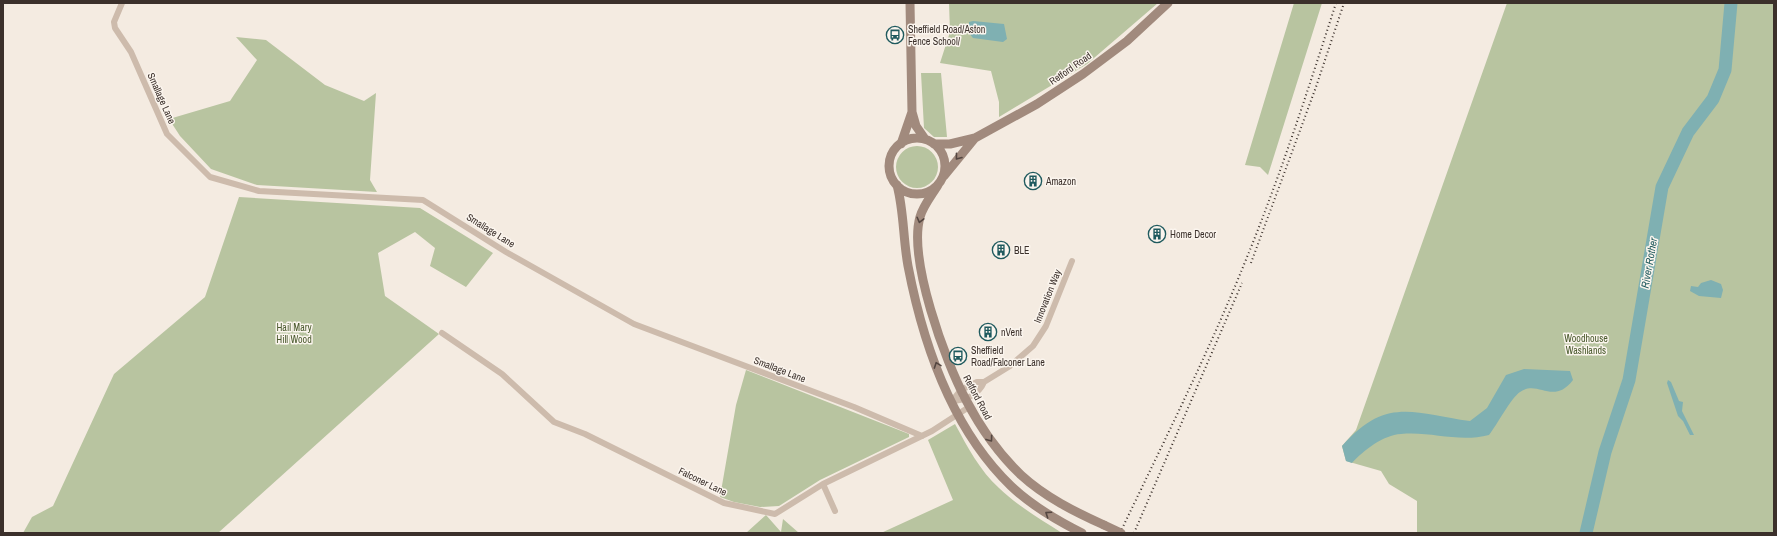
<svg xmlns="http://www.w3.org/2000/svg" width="1777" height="536" font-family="'Archivo Narrow',sans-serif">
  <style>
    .green { fill: #b8c4a0 }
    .water { fill: #7fb0b2 }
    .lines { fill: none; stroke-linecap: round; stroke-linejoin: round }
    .river { stroke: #7fb0b2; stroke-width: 13 }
    .street { stroke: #cdbbac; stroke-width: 6 }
    .secondary { stroke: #a18a7d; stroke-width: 9 }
    .rail { stroke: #3b302b; stroke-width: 2; stroke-dasharray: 1 3; stroke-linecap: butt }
    .secondary-bridge { stroke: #a18a7d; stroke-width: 9 }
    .oneway { stroke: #544640 }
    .labels { text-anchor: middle; stroke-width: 3; stroke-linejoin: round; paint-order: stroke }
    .poi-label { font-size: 10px; fill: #3b302b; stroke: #fbf5ee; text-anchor: start }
    .street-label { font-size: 10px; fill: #3b302b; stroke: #fbf5ee }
    .park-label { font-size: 10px; fill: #4a5a2e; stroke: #fbf5ee }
    .water-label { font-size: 11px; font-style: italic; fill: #1f5a5e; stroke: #fbf5ee }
  </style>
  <rect width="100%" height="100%" fill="#f4ebe1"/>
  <path class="green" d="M949 3H1158L1087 64 999 117V102L991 71 940 63 950 32Z
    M1294 3H1322L1268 175 1260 167 1245 165Z
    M1507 3H1774V533H1417V501L1389 484 1381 471 1346 461 1342 446 1356 430Z
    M236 37 266 40 325 85 364 101 376 93 370 180 377 192 257 185 211 169 180 136 169 119 230 101 257 60Z
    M921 73H941L947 137H934L924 128Z
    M896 167a21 21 0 1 1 42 0a21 21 0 1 1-42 0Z
    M239 197 420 208 493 253 466 287 430 266 435 248 415 232 378 253 385 296 439 334 218 533H23L32 517 53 506 114 374 205 297Z
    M746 370 909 434V437L820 480 779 506 760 507 734 502 720 497 736 405Z
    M955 424C967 446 980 471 999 488 1018 506 1040 519 1062 533H881L953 500 928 440Z
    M766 515 781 532 783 519 799 533H746Z"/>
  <path class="water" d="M973 21 1004 24 1007 39 1003 42 973 38 969 33V22Z
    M1711 280 1721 284 1723 290 1721 298 1699 296 1690 291 1691 286 1698 287 1701 283Z
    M1524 369 1570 371 1573 380C1553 406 1538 379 1520 392 1511 398 1497 425 1489 435 1458 443 1431 431 1401 434 1383 435 1364 450 1352 463L1346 461 1342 446C1386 396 1413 413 1470 421L1487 408 1506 375Z
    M1668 380 1671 382 1679 401 1683 402 1682 411 1694 435H1690L1683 421 1678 416 1667 383Z"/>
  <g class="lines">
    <path class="river" d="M1586 533 1605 452 1629 380 1662 187 1688 132 1713 99 1725 70 1731 3"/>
    <path class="street" d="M122 3 114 22 115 28 131 52 167 134 210 177 259 191 423 200 506 252 634 324 854 407 922 436
      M442 333 502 374 554 422 585 434 724 503 775 514 823 484 932 431 969 407
      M952 401 961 390 977 382H984L1010 366 1033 346 1046 326 1072 261
      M952 401C965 401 979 394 984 382
      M823 484 835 511"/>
    <path class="secondary" d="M910 3 912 112 916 126 925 139
      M889 166a28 28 0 1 1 56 0a28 28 0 1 1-56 0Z
      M901 144 912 112
      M934 144H950L975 138 1037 104 1083 74 1127 41 1168 3
      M944 176 975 138
      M897 185C904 211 903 239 908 266 923 344 953 430 1011 486 1032 506 1056 520 1082 533
      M938 185C932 195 923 206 920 217 908 259 945 361 966 400 980 427 999 454 1021 475 1045 497 1075 512 1104 525"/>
    <path class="rail" d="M1251 263 1316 87 1344 3
      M1120 533C1163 443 1208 354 1245 262 1280 177 1308 90 1336 3
      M1134 533 1242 283"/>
    <path class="secondary-bridge" d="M1104 525 1121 533"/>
  </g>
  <defs><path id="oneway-chevron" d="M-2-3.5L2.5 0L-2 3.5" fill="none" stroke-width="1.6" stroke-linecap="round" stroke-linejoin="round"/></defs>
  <g class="oneway">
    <use href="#oneway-chevron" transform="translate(958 157) rotate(128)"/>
    <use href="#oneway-chevron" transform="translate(920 220) rotate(104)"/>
    <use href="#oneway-chevron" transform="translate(937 365) rotate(-110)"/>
    <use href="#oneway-chevron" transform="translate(990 439) rotate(54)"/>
    <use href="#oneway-chevron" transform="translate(1048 514) rotate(-146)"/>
  </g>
  <defs>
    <symbol id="bus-ring" viewBox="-11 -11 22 22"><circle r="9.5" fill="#fbf5ee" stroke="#1f5a5e" stroke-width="1.5"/><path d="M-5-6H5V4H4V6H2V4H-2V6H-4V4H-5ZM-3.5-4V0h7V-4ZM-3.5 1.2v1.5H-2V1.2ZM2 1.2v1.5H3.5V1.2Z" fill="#1f5a5e"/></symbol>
    <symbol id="building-ring" viewBox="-11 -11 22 22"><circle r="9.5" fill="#fbf5ee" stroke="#1f5a5e" stroke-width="1.5"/><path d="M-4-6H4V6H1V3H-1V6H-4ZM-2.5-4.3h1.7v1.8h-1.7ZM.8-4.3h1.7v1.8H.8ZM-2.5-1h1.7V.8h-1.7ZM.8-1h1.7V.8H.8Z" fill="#1f5a5e"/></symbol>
  </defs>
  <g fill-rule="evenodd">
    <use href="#bus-ring" x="885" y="25" width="20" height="20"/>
    <use href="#building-ring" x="1023" y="171" width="20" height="20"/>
    <use href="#building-ring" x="1147" y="224" width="20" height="20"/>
    <use href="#building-ring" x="991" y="240" width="20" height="20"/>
    <use href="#building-ring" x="978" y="322" width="20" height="20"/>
    <use href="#bus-ring" x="948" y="346" width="20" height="20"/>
  </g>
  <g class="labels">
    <g class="poi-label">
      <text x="908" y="33">Sheffield Road/Aston<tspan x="908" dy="12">Fence School/</tspan></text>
      <text x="1046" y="185">Amazon</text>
      <text x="1170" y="238">Home Decor</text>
      <text x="1014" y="254">BLE</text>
      <text x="1001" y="336">nVent</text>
      <text x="971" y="354">Sheffield<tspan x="971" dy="12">Road/Falconer Lane</tspan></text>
    </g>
    <g class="street-label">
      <text transform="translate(1070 68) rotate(-35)" y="4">Retford Road</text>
      <text transform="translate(162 98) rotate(66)" y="4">Smallage Lane</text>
      <text transform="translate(491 230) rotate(32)" y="4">Smallage Lane</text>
      <text transform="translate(1047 296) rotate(-68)" y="4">Innovation Way</text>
      <text transform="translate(780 369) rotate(21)" y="4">Smallage Lane</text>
      <text transform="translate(978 397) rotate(62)" y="4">Retford Road</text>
      <text transform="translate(703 481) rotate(26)" y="4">Falconer Lane</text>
    </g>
    <g class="park-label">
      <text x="294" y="331">Hail Mary<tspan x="294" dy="12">Hill Wood</tspan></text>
      <text x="1586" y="342">Woodhouse<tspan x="1586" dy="12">Washlands</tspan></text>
    </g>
    <g class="water-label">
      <text transform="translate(1649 263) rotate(-80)" y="4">River Rother</text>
    </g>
  </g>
  <rect width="1777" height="536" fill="none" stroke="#3b302b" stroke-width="8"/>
</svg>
